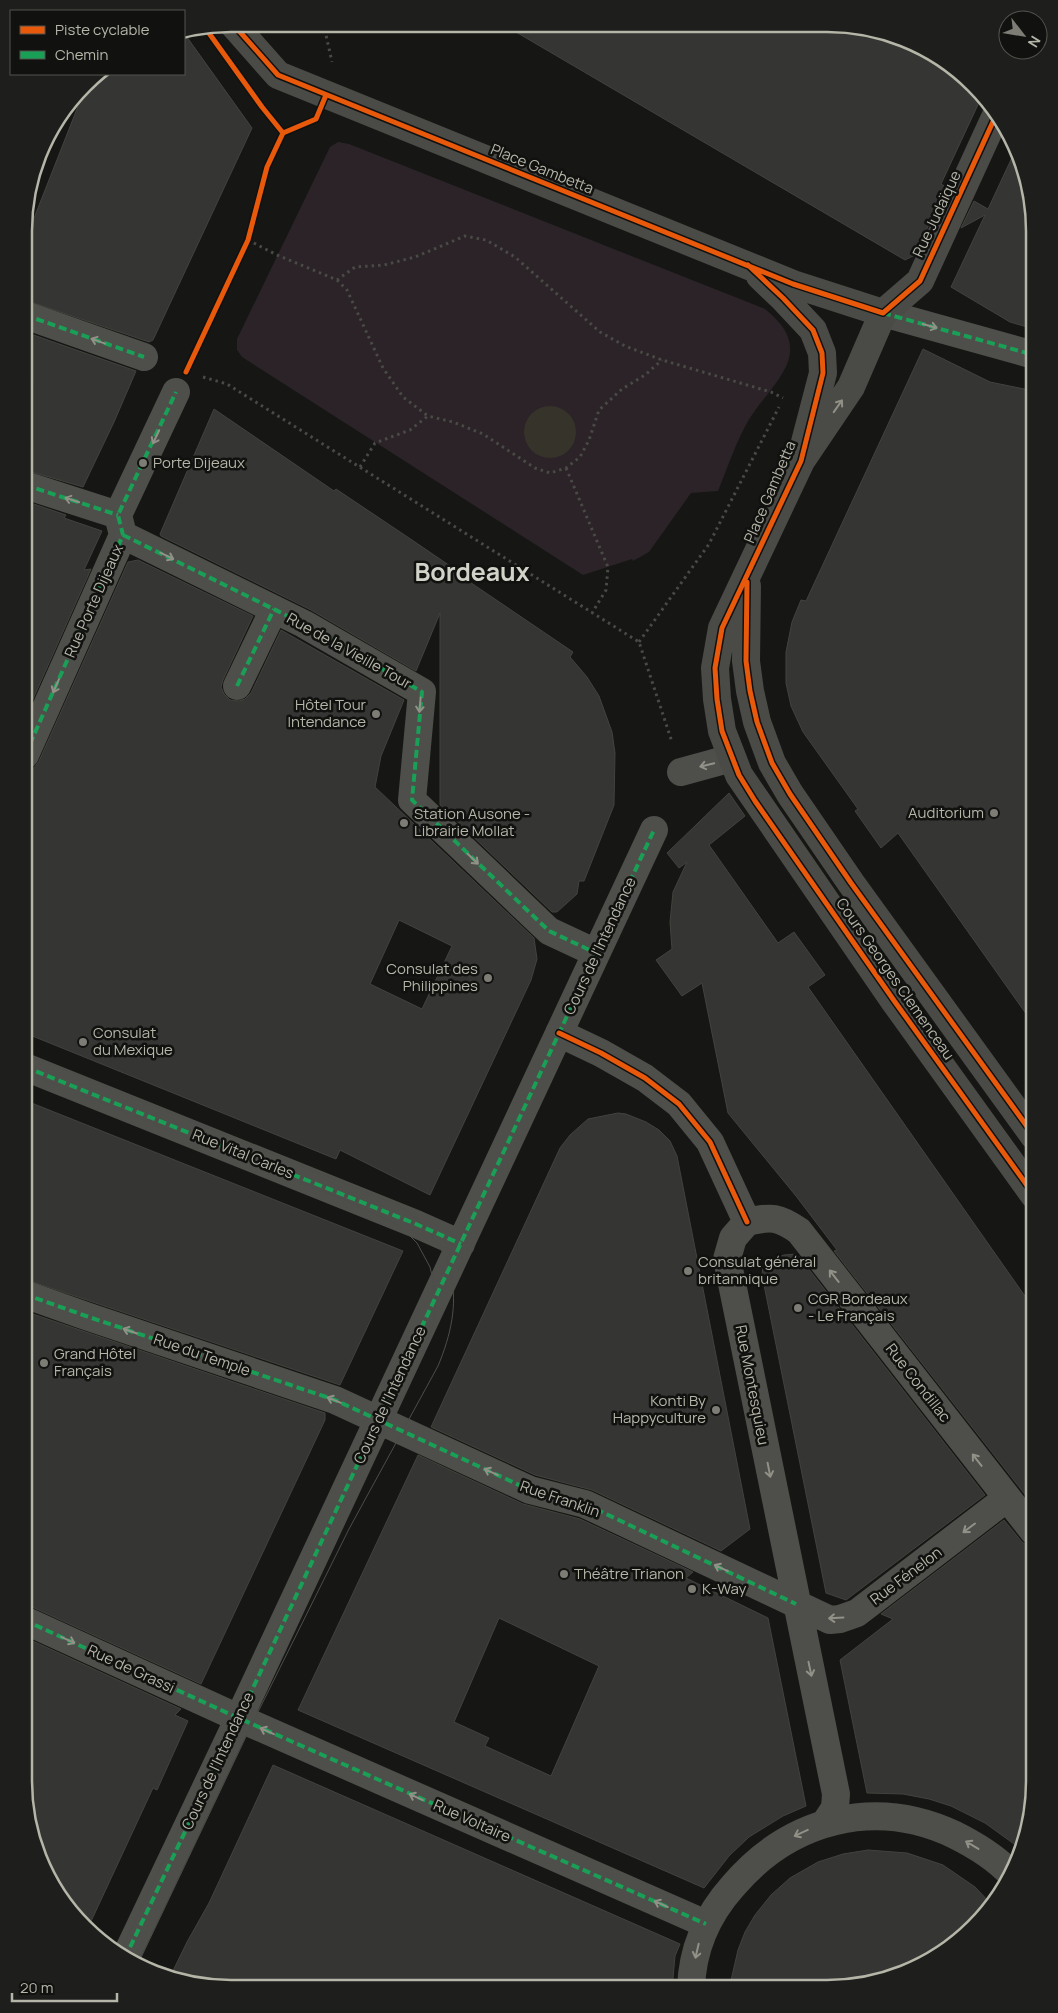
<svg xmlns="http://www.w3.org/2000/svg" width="1058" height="2013" font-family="Manrope,sans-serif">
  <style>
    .green { fill: #2b2327 }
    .water { fill: #36332a }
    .building { fill: #353533; stroke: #42423e; fill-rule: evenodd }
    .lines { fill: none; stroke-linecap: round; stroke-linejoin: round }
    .path { stroke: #494945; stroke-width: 3; stroke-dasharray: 2.5 4; stroke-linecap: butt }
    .minor { stroke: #4e4e4a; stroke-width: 28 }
    .major { stroke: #4a4a47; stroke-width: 28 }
    .tram { stroke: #4d4d4a; stroke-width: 1 }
    .quiet { stroke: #1a9f57; stroke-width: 4; stroke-dasharray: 8 4; stroke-linecap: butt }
    .cycleway-casing { stroke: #111110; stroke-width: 8 }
    .cycleway { stroke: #e8590c; stroke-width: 5 }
    .oneway { stroke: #919187 }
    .oneway2 { stroke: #909086 }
    .poi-dot { fill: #7d7d75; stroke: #111110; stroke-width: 2 }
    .labels { text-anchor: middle; stroke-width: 5; stroke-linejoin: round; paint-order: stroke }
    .street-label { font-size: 15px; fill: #b5b5a8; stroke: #111110 }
    .poi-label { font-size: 15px; fill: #b5b5a8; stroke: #111110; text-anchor: start }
    .town-label { font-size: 25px; font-weight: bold; fill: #d1d2c8; stroke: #111110 }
    .rim { fill: none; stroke: #b5b5a8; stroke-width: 2.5 }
  </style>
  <rect width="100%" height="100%" fill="#161615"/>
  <path class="green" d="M338 142 349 144 765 309C819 352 773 381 748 421 736 442 727 469 718 491L691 493 649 552 633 561 632 559 583 575 242 357 237 350V339L330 147Z"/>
  <path class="water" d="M524 432a26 26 0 1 1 52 0a26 26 0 1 1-52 0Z"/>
  <path class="building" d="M504 25 867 28 918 45 963 75 982 96 941 184 946 187 915 255 905 260Z
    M184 33 252 128 153 340 149 342 25 300V241L86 86 97 74H184Z
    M1016 149 1023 165 1034 231V329L1010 322 951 287 985 215 961 228 974 201 988 209Z
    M25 332 136 371 114 422 83 487 25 470Z
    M923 349 990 382 1034 391V1025L898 833 881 848 855 811 858 809 803 732 791 706 786 683V652L792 622 801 600 806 601Z
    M214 409 334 491 336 489 412 540 453 568 452 570 573 652 570 657 587 677 599 696 612 732 615 753 614 805 584 881H579L577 894 557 912H552L440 805V613L416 671 311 610 161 536 160 534Z
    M25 501 66 515 64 518 102 531 84 570 91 569 25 717Z
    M138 560 253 616 223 680 221 687 224 694 230 700 239 701 245 699 251 693 281 630 404 700 381 756 375 787 534 938 537 959 531 980 430 1195 340 1150 336 1159 25 1033V770L34 768 39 761 128 562ZM399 920 452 946 422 1009 370 984Z
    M729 793 745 816 709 845 778 943 794 932 825 975 808 987 1034 1309V1506L834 1251 837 1250 796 1196 728 1113 702 983 682 996 656 960 672 949 670 922 673 892 687 862 679 868 667 853Z
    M24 1100 403 1251 340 1385 24 1279Z
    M618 1113 626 1114 646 1122 659 1130 670 1141 677 1156 750 1529 721 1551 592 1490 535 1475 431 1427 560 1148 570 1135 588 1119Z
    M797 1254 985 1495 846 1600 826 1593 762 1275 763 1266 773 1258 784 1255Z
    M24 1311 325 1413V1420L201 1684 30 1606 24 1605Z
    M418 1455 523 1504 580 1519 693 1572 686 1578 768 1618 806 1806 783 1816 749 1837 729 1856 704 1888 298 1710ZM499 1618 599 1666 551 1776 485 1746 489 1738 454 1722Z
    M1004 1520 1022 1542 1028 1546 1034 1547V1796L1021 1849 985 1823 951 1806 929 1799 903 1794 867 1793 840 1660 893 1619 881 1614Z
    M24 1637 181 1709 175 1715 188 1721 157 1790 153 1788 87 1930 59 1897 35 1848 24 1782Z
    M273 1765 680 1944 675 1956 672 1989 204 1987 170 1977 187 1942 209 1903Z
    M868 1850 907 1853 943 1865 975 1887 993 1906 942 1954 893 1978 827 1989H729L738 1950 745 1932 755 1915 771 1895 790 1878 818 1862 843 1854Z"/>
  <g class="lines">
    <path class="path" d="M331 24 326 35 332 62
      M248 240 277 255 337 280 355 267 384 265 415 257 465 236 486 240 515 257 600 332 625 346 662 360 771 392 783 398
      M337 280 347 290 383 368 403 397 428 416
      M189 364 248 240 267 167 283 133 309 122
      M203 377 227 384 639 642 672 742
      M360 467 375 443 410 430 428 416 453 422 483 434 535 468 550 473 566 468 580 457 589 440 599 410 622 389 645 375 662 360
      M566 468 608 567 606 590 592 613
      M639 642 709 544 779 407"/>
    <path class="minor" d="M883 313 1034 355
      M25 315 144 357
      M25 485 118 515
      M123 535 304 624 422 692 412 800 549 931 596 953
      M237 686 274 609
      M25 755 123 535 118 515 176 392
      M681 772 732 758
      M559 1033 601 1053 645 1078 679 1104 710 1142 747 1222
      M25 1067 416 1224 461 1244
      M747 1222 733 1238 727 1259 836 1794 835 1808 825 1823
      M747 1222C771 1216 779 1217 799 1231L1034 1532
      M24 1294 86 1316 335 1400 530 1490 585 1504 830 1620 840 1619 857 1613 1007 1498
      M24 1620 234 1716 706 1924
      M125 1958 239 1718 654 830
      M691 1989C692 1949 707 1915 733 1886 790 1819 875 1797 955 1835 975 1845 996 1858 1011 1874"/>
    <path class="major" d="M233 24 278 75 793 284 883 313
      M997 113 920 281 883 313 851 387 801 461 722 628 715 668 717 699 722 731 739 775 895 1002 1034 1195
      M760 276 783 298 813 330 822 353 823 373 805 442
      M747 586 746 661 750 691 757 722 772 763 790 794 851 883 1034 1136"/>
    <path class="tram" d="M25 1054 398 1205C460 1246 465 1302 438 1366L349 1529 252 1724 137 1966
      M25 1072 347 1201 390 1221 403 1229 417 1243 430 1267 433 1280 436 1297 434 1323 418 1366 388 1425 333 1521 247 1687 119 1954"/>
    <path class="quiet" d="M883 313 1034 355
      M25 315 144 357
      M25 485 118 515
      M123 535 304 624 422 692 412 800 549 931 596 953
      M237 686 274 609
      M25 755 123 535 118 515 176 392
      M25 1067 416 1224 461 1244
      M24 1294 86 1316 335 1400 530 1490 585 1504 796 1604
      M24 1620 234 1716 706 1924
      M125 1958 239 1718 654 830"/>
    <defs>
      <path id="cycleway" d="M233 24 278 75 793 284 883 313 920 281 997 113
        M206 29 262 107 283 133
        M748 265 783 298 813 330 822 353 823 373 801 461 722 628 715 668 717 699 722 731 739 775 755 801 895 1002 1034 1195
        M186 372 248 240 267 167 283 133 316 119 326 95
        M747 582 746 661 750 691 757 722 772 763 790 794 851 883 1034 1136
        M559 1033 601 1053 645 1078 679 1104 710 1142 747 1222"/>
    </defs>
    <use href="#cycleway" class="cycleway-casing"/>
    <use href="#cycleway" class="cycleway"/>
  </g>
  <defs><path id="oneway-shaft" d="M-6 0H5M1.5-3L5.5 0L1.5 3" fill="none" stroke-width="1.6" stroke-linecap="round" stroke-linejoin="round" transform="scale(1.25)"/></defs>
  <g class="oneway">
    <use href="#oneway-shaft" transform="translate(930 326) rotate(16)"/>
    <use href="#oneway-shaft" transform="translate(98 341) rotate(-160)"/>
    <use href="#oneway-shaft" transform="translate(156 437) rotate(115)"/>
    <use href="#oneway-shaft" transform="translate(72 500) rotate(-162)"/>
    <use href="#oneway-shaft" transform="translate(167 556) rotate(26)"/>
    <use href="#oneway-shaft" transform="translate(56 686) rotate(114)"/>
    <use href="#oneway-shaft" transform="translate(420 705) rotate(95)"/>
    <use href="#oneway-shaft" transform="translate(707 765) rotate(166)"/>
    <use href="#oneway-shaft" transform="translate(473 859) rotate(44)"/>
    <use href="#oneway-shaft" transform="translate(834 1276) rotate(-128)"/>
    <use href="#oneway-shaft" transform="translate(130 1331) rotate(-161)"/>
    <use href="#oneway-shaft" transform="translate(334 1400) rotate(-158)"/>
    <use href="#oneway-shaft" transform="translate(977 1460) rotate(-128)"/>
    <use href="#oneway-shaft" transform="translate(769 1470) rotate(79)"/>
    <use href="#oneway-shaft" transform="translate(491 1472) rotate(-155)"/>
    <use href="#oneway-shaft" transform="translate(969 1528) rotate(143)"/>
    <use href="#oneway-shaft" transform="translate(721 1568) rotate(-155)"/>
    <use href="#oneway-shaft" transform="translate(836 1618) rotate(177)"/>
    <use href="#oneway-shaft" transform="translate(68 1640) rotate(25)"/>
    <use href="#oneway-shaft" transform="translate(810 1669) rotate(78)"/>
    <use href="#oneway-shaft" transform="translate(267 1731) rotate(-156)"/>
    <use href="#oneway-shaft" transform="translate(416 1797) rotate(-156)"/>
    <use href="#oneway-shaft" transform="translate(801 1833) rotate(155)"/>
    <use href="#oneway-shaft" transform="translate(972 1845) rotate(-149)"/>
    <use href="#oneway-shaft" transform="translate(661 1904) rotate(-156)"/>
    <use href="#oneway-shaft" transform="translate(697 1951) rotate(103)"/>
  </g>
  <use class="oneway2" href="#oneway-shaft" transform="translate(838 406) rotate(-55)"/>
  <g class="poi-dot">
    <circle cx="143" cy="463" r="5"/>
    <circle cx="376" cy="714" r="5"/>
    <circle cx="994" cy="813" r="5"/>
    <circle cx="404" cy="823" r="5"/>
    <circle cx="488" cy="978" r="5"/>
    <circle cx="83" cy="1042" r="5"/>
    <circle cx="688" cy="1271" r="5"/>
    <circle cx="798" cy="1308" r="5"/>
    <circle cx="44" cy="1363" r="5"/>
    <circle cx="716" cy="1410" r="5"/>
    <circle cx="564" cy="1574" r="5"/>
    <circle cx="692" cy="1589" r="5"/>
  </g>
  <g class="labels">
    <g class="street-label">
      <text transform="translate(542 169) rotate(22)" y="5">Place Gambetta</text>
      <text transform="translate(937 214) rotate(-65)" y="5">Rue Judaïque</text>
      <text transform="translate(770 492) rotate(-67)" y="5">Place Gambetta</text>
      <text transform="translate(94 601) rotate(-66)" y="5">Rue Porte Dijeaux</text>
      <text transform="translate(349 651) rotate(29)" y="5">Rue de la Vieille Tour</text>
      <text transform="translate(600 946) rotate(-65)" y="5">Cours de l'Intendance</text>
      <text transform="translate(895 979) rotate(55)" y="5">Cours Georges Clemenceau</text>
      <text transform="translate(243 1154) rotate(22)" y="5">Rue Vital Carles</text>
      <text transform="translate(202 1355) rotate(19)" y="5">Rue du Temple</text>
      <text transform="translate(918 1383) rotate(52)" y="5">Rue Condillac</text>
      <text transform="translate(752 1385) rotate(79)" y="5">Rue Montesquieu</text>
      <text transform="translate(390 1395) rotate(-65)" y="5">Cours de l'Intendance</text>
      <text transform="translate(560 1499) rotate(19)" y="5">Rue Franklin</text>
      <text transform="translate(906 1576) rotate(-37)" y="5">Rue Fénelon</text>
      <text transform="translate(131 1669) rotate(25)" y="5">Rue de Grassi</text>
      <text transform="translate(218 1761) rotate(-65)" y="5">Cours de l'Intendance</text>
      <text transform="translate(472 1821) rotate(24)" y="5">Rue Voltaire</text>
    </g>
    <g class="poi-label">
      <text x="153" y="468">Porte Dijeaux</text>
      <text x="366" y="710" text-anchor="end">Hôtel Tour<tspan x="366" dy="17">Intendance</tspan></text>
      <text x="984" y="818" text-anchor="end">Auditorium</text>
      <text x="414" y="819">Station Ausone -<tspan x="414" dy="17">Librairie Mollat</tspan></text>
      <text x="478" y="974" text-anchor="end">Consulat des<tspan x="478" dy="17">Philippines</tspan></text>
      <text x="93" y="1038">Consulat<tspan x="93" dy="17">du Mexique</tspan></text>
      <text x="698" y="1267">Consulat général<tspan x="698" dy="17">britannique</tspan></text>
      <text x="808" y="1304">CGR Bordeaux<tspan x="808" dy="17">- Le Français</tspan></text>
      <text x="54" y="1359">Grand Hôtel<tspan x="54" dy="17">Français</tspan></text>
      <text x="706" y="1406" text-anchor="end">Konti By<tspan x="706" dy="17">Happyculture</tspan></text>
      <text x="574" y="1579">Théâtre Trianon</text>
      <text x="702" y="1594">K-Way</text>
    </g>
    <g class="town-label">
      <text x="472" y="581">Bordeaux</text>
    </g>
  </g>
  <path d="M0 0H1058V2013H0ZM231 32H827A199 199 0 0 1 1026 231V1781A199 199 0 0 1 827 1980H231A199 199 0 0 1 32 1781V231A199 199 0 0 1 231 32Z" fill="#1e1e1c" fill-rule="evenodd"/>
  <path class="rim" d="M231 32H827A199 199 0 0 1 1026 231V1781A199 199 0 0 1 827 1980H231A199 199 0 0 1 32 1781V231A199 199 0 0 1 231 32Z"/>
  <rect x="10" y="10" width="175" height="65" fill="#111110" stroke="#53534d"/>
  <rect x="20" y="26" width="25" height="8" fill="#e8590c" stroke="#53534d"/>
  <text x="55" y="35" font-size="15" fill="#b5b5a8">Piste cyclable</text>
  <rect x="20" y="51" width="25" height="8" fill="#1a9f57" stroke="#53534d"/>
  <text x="55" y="60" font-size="15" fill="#b5b5a8">Chemin</text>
  <g transform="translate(1023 35) rotate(121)"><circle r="24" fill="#111110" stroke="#53534d"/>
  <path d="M0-4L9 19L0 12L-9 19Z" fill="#7d7d75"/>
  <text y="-8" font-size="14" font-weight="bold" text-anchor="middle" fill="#b5b5a8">N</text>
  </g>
  <path d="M12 1993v8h105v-8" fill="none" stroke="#b5b5a8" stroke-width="2.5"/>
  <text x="20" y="1993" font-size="15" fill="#b5b5a8" stroke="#111110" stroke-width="4" paint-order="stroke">20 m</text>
</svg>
